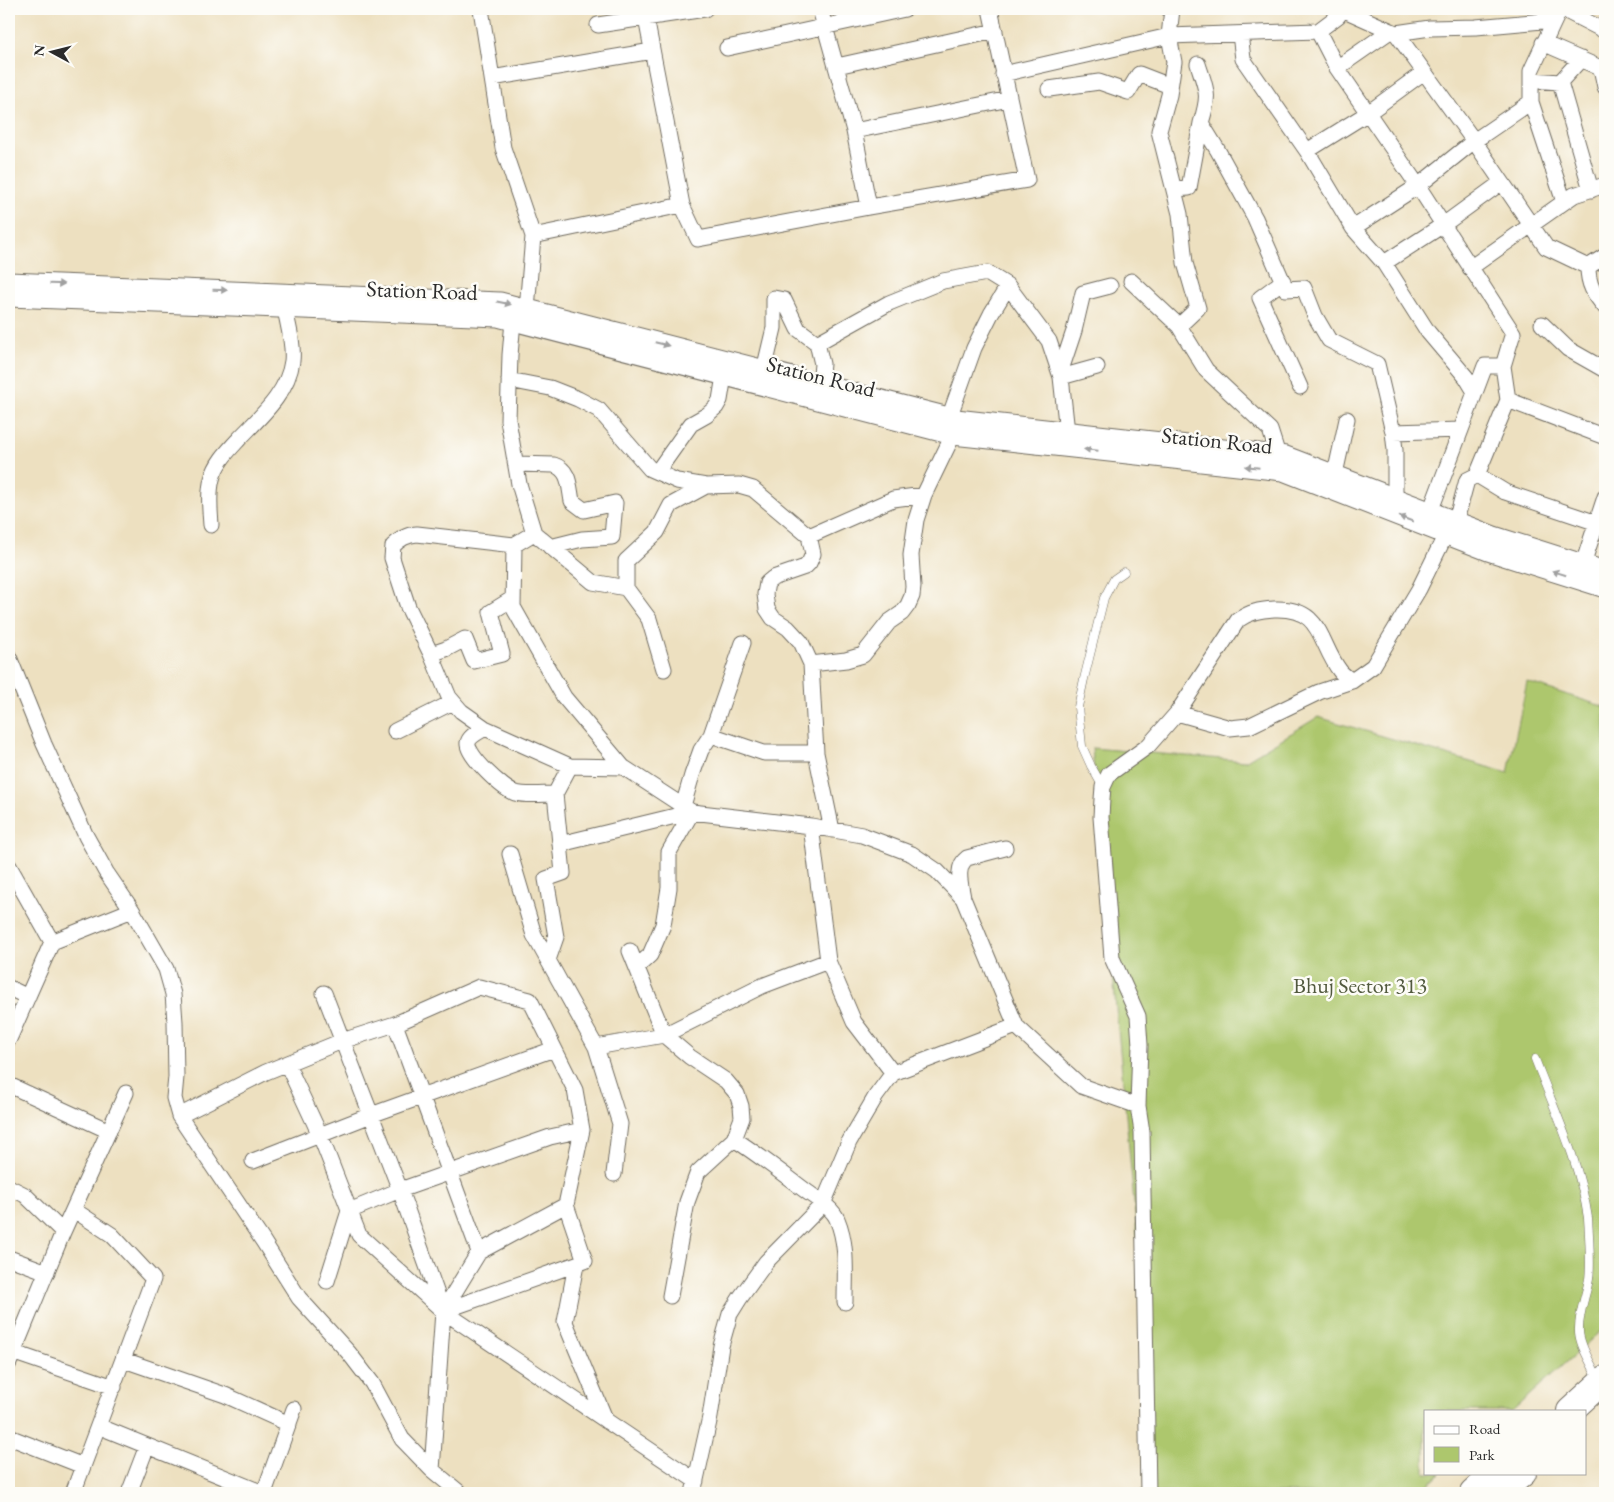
<svg xmlns="http://www.w3.org/2000/svg" width="1614" height="1502" font-family="'EB Garamond',serif">
  <style>
    .green { fill: #adc76d; stroke: #6c794c }
    .lines { fill: none; stroke-linecap: round; stroke-linejoin: round }
    .service-casing { stroke: #6f6a5f; stroke-width: 9 }
    .minor-casing { stroke: #6f6a5f; stroke-width: 17 }
    .tertiary-casing { stroke: #6f6a5f; stroke-width: 21 }
    .trunk-casing { stroke: #6f6a5f; stroke-width: 28 }
    .service { stroke: #fff; stroke-width: 8 }
    .minor { stroke: #fff; stroke-width: 15 }
    .tertiary { stroke: #fff; stroke-width: 19 }
    .trunk { stroke: #fff; stroke-width: 26 }
    .oneway { fill: #a0a0a0 }
    .labels { text-anchor: middle; stroke-width: 5; stroke-linejoin: round; paint-order: stroke }
    .street-label { font-size: 22px; fill: #2b2b2b; stroke: #fdfcf7 }
    .park-label { font-size: 22px; fill: #525a3f; stroke: #fdfcf7 }
  </style>
  <rect width="100%" height="100%" fill="#fdfcf7"/>
  <filter id="ink" filterUnits="userSpaceOnUse"><feTurbulence type="fractalNoise" baseFrequency=".02" numOctaves="2"/><feDisplacementMap in="SourceGraphic" scale="10" xChannelSelector="R" yChannelSelector="G"/><feConvolveMatrix kernelMatrix="1 2 1 2 8 2 1 2 1" color-interpolation-filters="sRGB"/></filter>
  <filter id="wash" filterUnits="userSpaceOnUse"><feTurbulence type="fractalNoise" baseFrequency=".0096" numOctaves="4" result="noise"/><feDisplacementMap in="SourceGraphic" scale="20" xChannelSelector="R" yChannelSelector="G"/><feGaussianBlur stdDeviation="1.12" result="paint"/><feColorMatrix in="noise" values="0 0 0 0 0 0 0 0 0 0 0 0 0 0 0 0 0 1.4 0 .05"/><feComposite in="paint" operator="in"/></filter>
  <g filter="url(#wash)">
    <rect width="100%" height="100%" fill="#ede0c0"/>
    <path class="green" d="M1527 682 1605 707V1327L1512 1411H1425V1473H1441L1419 1493H1152L1144 1310 1092 748 1245 761 1318 717 1508 773Z"/>
  </g>
  <g filter="url(#ink)">
    <g class="lines">
      <defs>
        <path id="service" d="M1103 787 1091 766 1082 746 1078 707 1084 679 1104 598 1114 579 1124 572
          M1535 1059C1555 1111 1580 1163 1588 1218 1589 1233 1591 1265 1589 1279 1586 1296 1578 1314 1579 1332 1580 1346 1590 1361 1596 1374"/>
        <path id="minor" d="M481 9 503 148 533 236 527 309
          M820 9 854 131 869 207
          M1172 9 1169 36 1174 62 1169 95 1159 131 1180 214 1185 263 1198 308 1179 326
          M1342 9 1396 33 1430 28 1476 27 1554 20
          M1560 9 1531 71V102L1564 202
          M1565 9 1570 13 1605 31
          M646 18 682 205 698 239 869 207 1027 180 990 9
          M598 25 705 9
          M1318 31 1337 68 1418 186 1513 333 1503 366H1485L1430 512
          M1396 33 1474 141 1546 247 1588 267
          M1240 34 1243 59 1307 151 1353 228 1384 263 1428 332 1466 377 1475 392
          M1543 43 1605 70
          M727 48 905 9
          M1198 64C1207 92 1210 94 1201 123L1217 149 1255 218 1286 289 1304 288 1315 316 1329 340 1377 364 1393 432 1395 450V498
          M837 66 995 31
          M1337 68 1390 31
          M1601 68 1605 87
          M1003 74 1169 36 1318 31 1338 16 1342 9
          M492 78 652 51
          M1531 80 1560 82 1581 59
          M1560 82 1591 190
          M1049 89 1099 82 1128 92 1139 74 1170 86
          M854 131 1009 99
          M1307 151 1368 113 1424 72
          M1174 189 1189 188 1201 123
          M1353 228 1418 186 1474 141 1531 102
          M533 236 682 205
          M1384 263 1443 225 1502 182
          M1588 267C1588 285 1594 294 1605 307
          M1588 267 1605 256
          M1470 268 1574 195 1605 185
          M1131 281 1179 326 1206 370 1270 430 1278 455
          M1283 281 1260 298 1300 387
          M513 321 510 355 508 420 519 484 534 533 593 582 626 588
          M1542 324 1568 349 1605 370
          M817 343 889 303 943 281 987 273 1008 286 1049 341 1061 377 1067 432
          M764 370 774 328V298L784 300 798 329 817 343 822 364 820 384
          M1060 373 1074 331 1083 293 1110 286
          M1061 377 1097 367
          M509 380 550 388 578 399 599 410 650 469 677 481 706 486 739 485 753 489 809 536 813 554 809 563 805 567 773 578 767 583 765 594 767 609 773 618 788 628 801 642 811 664 816 753 832 830
          M1508 400 1605 437
          M949 418 974 348 991 314 1008 286
          M1393 432 1461 430
          M516 464 554 465C570 470 569 486 572 501L584 510 615 503 612 537 582 539 550 547
          M657 472 691 424 707 415 716 407 720 400 724 376
          M1335 474 1347 419
          M1477 475 1505 492 1597 523
          M1456 521 1467 480 1477 475 1508 400 1503 366
          M211 525C210 510 208 494 212 479 216 463 228 451 239 439 260 417 288 393 292 361 294 345 288 325 285 309
          M534 533 514 545 417 534C406 535 400 539 393 546L392 558 408 607 431 654 449 697 461 711 485 728 570 766 623 767
          M809 536 893 499 924 495
          M514 545 513 607 564 697 623 767 692 812 811 826 862 835 912 854 937 871 963 898 1016 1026 1081 1086 1138 1106
          M1583 564 1605 497
          M431 654 446 649 465 639 474 661 502 654 491 612 512 599
          M9 657 44 744 86 836 106 872 132 910 166 969 173 994 175 1022 176 1077 174 1098 179 1116 263 1241 299 1298 349 1353 372 1383 402 1439 432 1470 460 1493
          M811 664 846 660 863 655 889 622 902 613 908 605 912 596 913 587 911 555 916 520 924 495 953 435
          M664 669 649 619 626 588V561L657 532 671 505 706 486
          M1177 713 1238 620C1250 612 1259 610 1274 609 1323 607 1318 642 1340 671 1343 675 1348 678 1352 681
          M485 728C479 732 469 736 468 743 466 755 504 790 515 793 526 796 543 794 555 794
          M395 731 453 702
          M711 735 764 753H816
          M683 806 692 775 701 750 711 735 743 643
          M811 826 828 961 854 1022 893 1073
          M560 844 692 812
          M510 854 534 935 596 1047 620 1124 614 1174
          M9 866 52 942
          M963 898C961 885 955 867 967 858L1005 848
          M630 951 664 1035 762 986 828 961
          M548 960 556 937 546 879 563 873 555 794 570 766
          M637 967 650 955 663 925 669 888V852L692 812
          M9 988 28 997
          M324 993 400 1190 349 1211 327 1281
          M395 1024 479 1252
          M9 1039 52 942 132 910
          M596 1047 664 1035 690 1057 726 1081 737 1094 741 1106 742 1118 734 1139 698 1172 687 1202 670 1296
          M287 1064 320 1135 359 1235 443 1311 696 1481
          M9 1085 109 1131
          M179 1116 266 1072 342 1041 395 1024 479 987 530 1000 575 1090 582 1130 566 1205 479 1252 443 1311
          M734 1139C759 1155 782 1173 806 1191 815 1198 832 1207 837 1219 848 1245 845 1274 845 1302
          M253 1161 371 1115 554 1049
          M9 1187 25 1195 63 1232
          M9 1258 47 1272
          M576 1265 565 1322 606 1421
          M443 1311 585 1261 566 1205
          M9 1351 114 1387
          M124 1360 225 1395 289 1424
          M9 1363 63 1232 126 1093
          M98 1426 263 1493
          M9 1437 83 1466
          M432 1470 443 1311 400 1190 550 1137 582 1130
          M73 1493 153 1279 112 1235 74 1210
          M129 1493 147 1446
          M264 1493 294 1409
          M693 1493 710 1417 721 1346 730 1314 740 1298 766 1262 823 1204 849 1142 876 1096 893 1073 1016 1026
          M1148 1493 1142 1132 1138 1106 1140 1045 1138 1016 1112 958 1101 817 1102 799 1103 787 1109 774 1148 746 1177 713 1230 728 1249 726 1319 692 1352 681 1373 666 1419 589 1446 534"/>
        <path id="tertiary" d="M9 282 500 302 956 419 1286 456 1494 536 1605 571
          M9 297 498 317 953 435 1283 471 1488 551 1605 588"/>
        <path id="trunk" d="M1570 1411 1605 1379
          M1473 1493 1495 1473
          M1500 1493 1523 1473"/>
      </defs>
      <use href="#service" class="service-casing"/>
      <use href="#minor" class="minor-casing"/>
      <use href="#tertiary" class="tertiary-casing"/>
      <use href="#trunk" class="trunk-casing"/>
      <use href="#service" class="service"/>
      <use href="#minor" class="minor"/>
      <use href="#tertiary" class="tertiary"/>
      <use href="#trunk" class="trunk"/>
    </g>
    <defs><path id="oneway-solid" d="M-6-.8H1V-3.2L6.5 0L1 3.2V.8H-6Z" transform="scale(1.25)"/></defs>
    <g class="oneway">
      <use href="#oneway-solid" transform="translate(57 284) rotate(2)"/>
      <use href="#oneway-solid" transform="translate(220 290) rotate(2)"/>
      <use href="#oneway-solid" transform="translate(504 303) rotate(12)"/>
      <use href="#oneway-solid" transform="translate(662 344) rotate(14)"/>
      <use href="#oneway-solid" transform="translate(1091 450) rotate(-174)"/>
      <use href="#oneway-solid" transform="translate(1252 467) rotate(-174)"/>
      <use href="#oneway-solid" transform="translate(1406 519) rotate(-159)"/>
      <use href="#oneway-solid" transform="translate(1559 573) rotate(-163)"/>
    </g>
  </g>
  <g class="labels">
    <g class="street-label">
      <text transform="translate(422 290) rotate(2)" y="8">Station Road</text>
      <text transform="translate(821 376) rotate(14)" y="8">Station Road</text>
      <text transform="translate(1217 440) rotate(6)" y="8">Station Road</text>
    </g>
    <g class="park-label">
      <text x="1360" y="993">Bhuj Sector 313</text>
    </g>
  </g>
  <rect width="1614" height="1502" fill="none" stroke="#fdfcf7" stroke-width="30"/>
  <rect x="1424" y="1410" width="162" height="65" fill="#fdfcf7" stroke="#a9a8a5"/>
  <rect x="1434" y="1426" width="25" height="8" fill="#ffffff" stroke="#a9a8a5"/>
  <text x="1469" y="1434" font-size="15" fill="#2b2b2b">Road</text>
  <rect x="1434" y="1447" width="25" height="15" fill="#adc76d" stroke="#a9a8a5"/>
  <text x="1469" y="1460" font-size="15" fill="#2b2b2b">Park</text>
  <g transform="translate(52 52) rotate(277)" stroke="#fdfcf7" stroke-width="4" paint-order="stroke">
  <path d="M0-4L9 19L0 12L-9 19Z" fill="#2b2b2b"/>
  <text y="-8" font-size="14" font-weight="bold" text-anchor="middle" fill="#2b2b2b">N</text>
  </g>
</svg>
